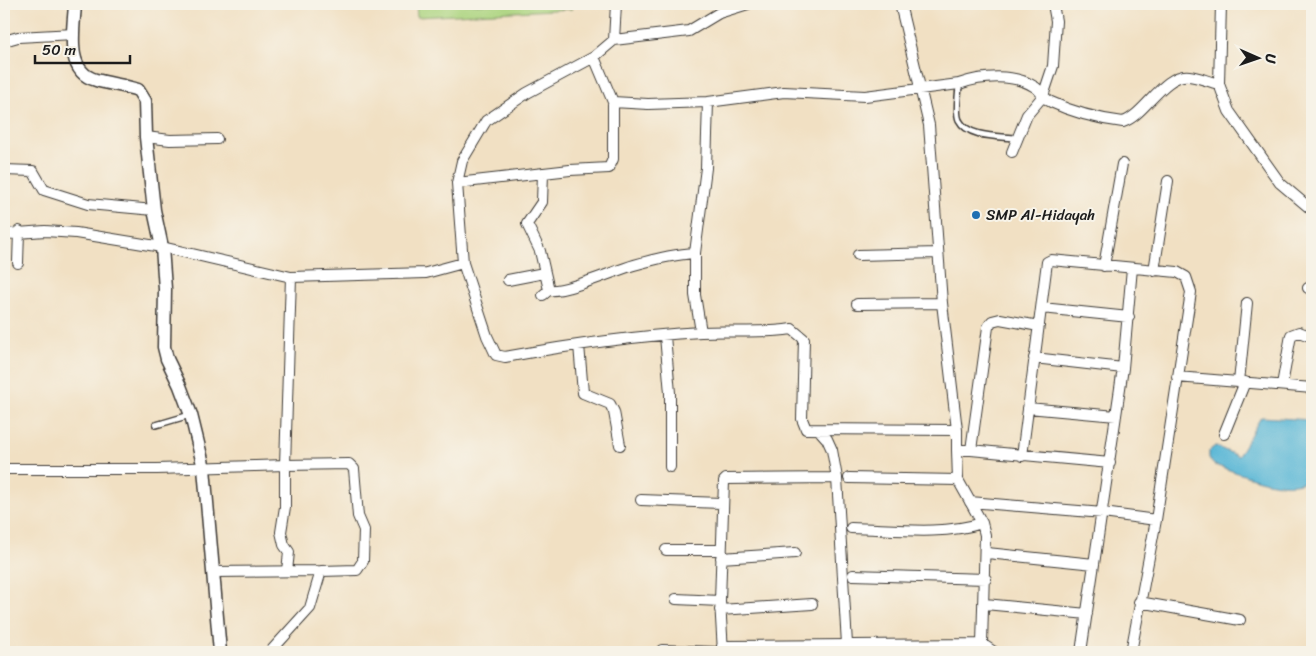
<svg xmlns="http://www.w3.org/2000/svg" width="1316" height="656" font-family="Sriracha,sans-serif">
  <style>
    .green { fill: #acd47f; stroke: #64784e }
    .water { fill: #57b6d6; stroke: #3a6979 }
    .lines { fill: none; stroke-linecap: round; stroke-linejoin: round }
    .service-casing { stroke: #3c3935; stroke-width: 8 }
    .minor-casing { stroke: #3c3935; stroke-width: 12 }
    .tertiary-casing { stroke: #3c3935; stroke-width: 15 }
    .service { stroke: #fff; stroke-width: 5 }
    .minor { stroke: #fff; stroke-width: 10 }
    .tertiary { stroke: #fff; stroke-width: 12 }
    .poi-dot { fill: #1f6fb2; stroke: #f7f3e8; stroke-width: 2 }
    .labels { text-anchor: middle; stroke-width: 4; stroke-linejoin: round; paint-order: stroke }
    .poi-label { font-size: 15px; fill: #1c1c1c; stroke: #f7f3e8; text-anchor: start }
  </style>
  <rect width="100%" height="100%" fill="#f7f3e8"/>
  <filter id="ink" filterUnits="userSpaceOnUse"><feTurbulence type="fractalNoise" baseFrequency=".02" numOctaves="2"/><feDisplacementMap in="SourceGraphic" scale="10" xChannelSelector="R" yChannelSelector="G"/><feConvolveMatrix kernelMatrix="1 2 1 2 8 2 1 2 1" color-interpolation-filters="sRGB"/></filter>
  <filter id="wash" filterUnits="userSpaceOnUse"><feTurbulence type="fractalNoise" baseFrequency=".0096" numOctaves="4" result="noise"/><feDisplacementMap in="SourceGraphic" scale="20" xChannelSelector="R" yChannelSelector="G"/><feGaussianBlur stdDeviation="1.12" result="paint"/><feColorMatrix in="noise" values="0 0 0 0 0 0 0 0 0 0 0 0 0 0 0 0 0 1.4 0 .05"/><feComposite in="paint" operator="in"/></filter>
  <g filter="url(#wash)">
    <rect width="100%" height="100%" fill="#f1e0c3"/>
    <path class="green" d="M416 4H572V9L417 17Z"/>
    <path class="water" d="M1261 417 1312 420V479C1282 494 1245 474 1214 465L1209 458V451L1215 446 1238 456Z"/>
  </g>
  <g filter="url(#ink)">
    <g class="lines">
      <defs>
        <path id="service" d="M959 84C959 94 955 111 959 120 968 138 999 136 1016 138
          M156 425 190 415"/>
        <path id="minor" d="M616 4 614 40 594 57 527 93 486 121 462 161 457 183 463 263 487 336 496 355 505 357C570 345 635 336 701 332 732 330 762 334 792 329L804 339 802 419 806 429 957 430
          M900 4 929 125 942 303 957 430V450
          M1221 4 1219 84 1229 111 1280 183 1312 210
          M614 40 689 31 719 13 748 4
          M4 41 18 37 74 34
          M594 57 613 102 648 104 708 102 784 92 865 96 959 84C981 76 1014 73 1035 87 1041 91 1044 99 1051 102 1072 112 1100 119 1123 122 1145 115 1164 73 1189 76 1199 77 1209 82 1219 84
          M146 137 170 140 217 139
          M1012 152 1027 115 1043 96 1053 66 1056 21 1053 4
          M4 170 33 171 44 190 88 204 154 210
          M543 173 542 202 527 224 540 251 549 290
          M457 183 570 170 609 168 613 159V102
          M4 234 45 231 76 233 162 247 291 277 426 273 463 263
          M858 255 938 253
          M18 263 19 231
          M1104 266 1122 164
          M1154 271 1168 181
          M508 280 544 273
          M1308 288 1312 290
          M543 295 549 290C565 293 616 270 634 265 655 259 674 254 695 253
          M857 304 942 303
          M1042 308 1129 317
          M701 332 695 295V253L706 168 708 102
          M665 336 670 393V467
          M579 345 583 393 610 404 614 412 620 445
          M1034 358 1123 368
          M1177 377 1312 388
          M1239 382 1247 303
          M1282 385 1291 335 1299 332 1312 337
          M1028 408 1116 416
          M819 430 827 439 832 450 837 478 847 644
          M1224 434 1245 382
          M971 450 988 327 992 321 1000 319 1039 326
          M1022 456 1047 262 1051 260 1177 272 1186 277 1191 292 1156 520 1131 652
          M4 469H157L285 465 291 277
          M849 478 958 480
          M641 500 721 503
          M970 502 1103 513 1156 520
          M851 528C894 529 941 536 982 523
          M666 550H721
          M987 553 1094 564
          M721 558 795 553
          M287 571 289 552 284 545 281 532 285 507V465L349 464 354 469 358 516 364 530 363 561 357 570 321 571
          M213 572 321 571 310 608 270 652
          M853 575 986 579
          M676 599 720 601
          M1139 602 1240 620
          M985 604 1087 614
          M720 610 812 604
          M982 644 985 535 982 523 958 480 957 450H971L1110 463
          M722 646 982 644 994 652
          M662 650 717 652
          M723 652 720 601 724 481 726 479 837 478
          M1081 652 1123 368 1132 268"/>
        <path id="tertiary" d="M75 4C74 28 64 72 96 80 110 84 124 85 138 90L145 101 146 137 154 210 162 247 165 289 164 347 167 359 180 386 191 415 204 468 220 652"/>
      </defs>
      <use href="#service" class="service-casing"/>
      <use href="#minor" class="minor-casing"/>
      <use href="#tertiary" class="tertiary-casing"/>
      <use href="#service" class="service"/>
      <use href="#minor" class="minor"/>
      <use href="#tertiary" class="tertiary"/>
    </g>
  </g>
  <circle class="poi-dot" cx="976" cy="215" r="5"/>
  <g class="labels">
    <g class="poi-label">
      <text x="986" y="220">SMP Al-Hidayah</text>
    </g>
  </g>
  <rect width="1316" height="656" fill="none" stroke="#f7f3e8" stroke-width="20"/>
  <g transform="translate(1258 58) rotate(92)" stroke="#f7f3e8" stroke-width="4" paint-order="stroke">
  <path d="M0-4L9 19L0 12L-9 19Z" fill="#1c1c1c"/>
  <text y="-8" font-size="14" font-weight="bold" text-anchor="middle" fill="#1c1c1c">U</text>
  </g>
  <path d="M35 55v8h95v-8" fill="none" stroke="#1c1c1c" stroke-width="2.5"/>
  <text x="42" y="55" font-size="15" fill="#1c1c1c" stroke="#f7f3e8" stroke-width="4" paint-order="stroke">50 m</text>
</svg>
